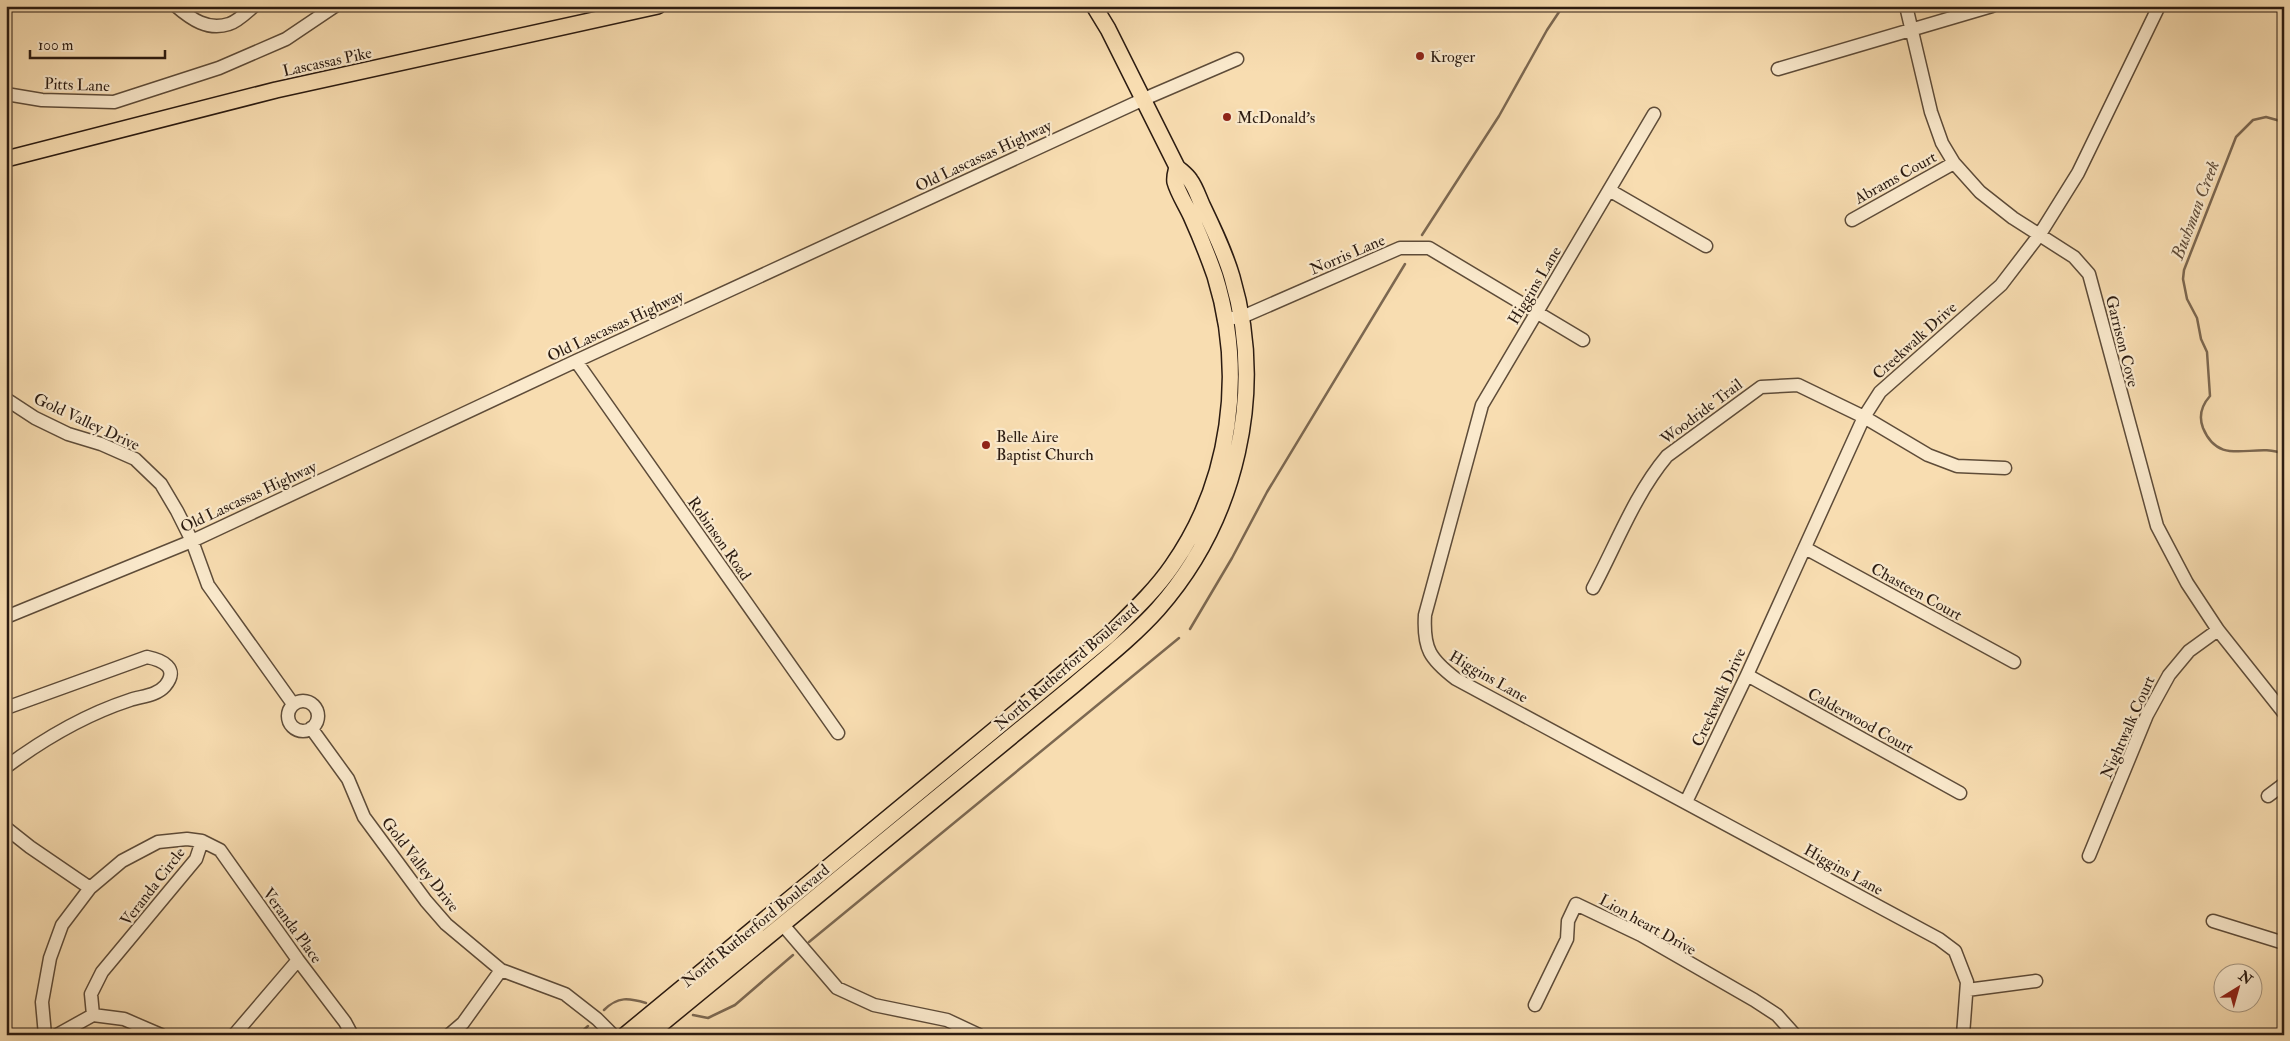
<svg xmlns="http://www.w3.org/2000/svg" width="2290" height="1041" font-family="'IM FELL Double Pica',serif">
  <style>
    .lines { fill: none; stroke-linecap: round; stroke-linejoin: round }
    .stream { stroke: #7c6851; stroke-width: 2.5 }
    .minor-casing { stroke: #5e4c39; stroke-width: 15 }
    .major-casing { stroke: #2b1b11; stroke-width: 18 }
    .minor { stroke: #fae9cc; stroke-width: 12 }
    .major { stroke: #f8ddb1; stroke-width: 15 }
    .poi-dot { fill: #8f2418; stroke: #fae9cc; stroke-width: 2 }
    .labels { text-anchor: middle; stroke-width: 4.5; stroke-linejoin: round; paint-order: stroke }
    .poi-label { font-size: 16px; fill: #2b1b11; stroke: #fae9cc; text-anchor: start }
    .street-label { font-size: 16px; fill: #2b1b11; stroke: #fae9cc }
    .water-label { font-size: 18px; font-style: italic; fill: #614e3b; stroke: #fae9cc }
  </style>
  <rect width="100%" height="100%" fill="#f8ddb1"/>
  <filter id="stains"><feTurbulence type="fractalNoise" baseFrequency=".004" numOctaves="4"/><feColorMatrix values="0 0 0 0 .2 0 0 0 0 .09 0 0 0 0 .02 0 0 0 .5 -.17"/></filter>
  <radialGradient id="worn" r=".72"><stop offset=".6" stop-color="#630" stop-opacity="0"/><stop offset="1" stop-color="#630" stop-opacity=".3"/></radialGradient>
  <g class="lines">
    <path class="stream" d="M2284 122 2266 117 2253 120 2236 137 2184 270 2183 279 2187 299 2197 318 2201 339 2207 352 2210 396C2202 405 2198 415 2203 428 2220 469 2254 441 2284 454
      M1422 235 1499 116 1547 30 1563 6
      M1190 629 1232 558 1267 492 1405 264
      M809 942 1179 638
      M604 1010C618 996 629 998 646 1003
      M693 1015 708 1018 735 1005 793 955
      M578 1035 588 1026"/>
    <defs>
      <path id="minor" d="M176 6C191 19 208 31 229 24 237 22 247 12 254 6
        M1906 6 1931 112 1942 143 1954 163 1980 192 2013 218 2074 257 2089 274 2157 526 2187 583 2218 630 2284 713
        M1778 69 1992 6
        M6 94 42 100 114 102 219 68 286 39 335 6
        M1654 114 1482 405 1425 615C1423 649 1430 659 1456 679L1939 939 1955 951 1967 982 1963 1035
        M1609 190 1706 246
        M1852 220 1954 163
        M1224 319 1242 317 1400 248H1429L1583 340
        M576 361 838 733
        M6 399 35 418 68 434 101 444 135 459 161 484 177 511 192 541 208 585 293 704
        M1805 548 2014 662
        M1593 588C1616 545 1635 494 1667 456L1761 387 1798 385 1864 417 1928 455 1957 466 2005 468
        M6 617 192 541 576 361 1144 99 1237 59
        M1747 675 1960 793
        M288 716a15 15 0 1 1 30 0a15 15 0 1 1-30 0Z
        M6 708 147 657C162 660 180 668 165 686 156 696 142 696 130 700 84 715 45 738 6 767
        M311 728 348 779 364 817 426 901 446 924 501 970 565 994 597 1019 613 1035
        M2268 796 2284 784
        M1686 802 1747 675 1864 417 1880 392 2001 285 2040 234 2078 173 2159 6
        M6 828 30 847 90 888
        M202 841 220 850 298 960 345 1022 352 1035
        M2089 856 2147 715 2169 675 2189 651 2218 630
        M2213 921 2284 943
        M783 925 837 988 874 1005 947 1020 979 1035
        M1967 990 2036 981
        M1535 1005 1567 939 1568 921 1576 904 1641 935 1754 1000 1777 1015 1795 1035
        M45 1035 42 1002 50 958 62 925 90 888 122 861 158 842 187 839 202 841 196 859 102 972 91 994 93 1015
        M57 1035 93 1015 124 1019 161 1035
        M234 1035 298 960
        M449 1035 463 1023 501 970"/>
      <path id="major" d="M6 159 276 90 658 6
        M625 1035 1108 636C1130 614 1154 592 1172 566 1231 482 1245 373 1215 276 1208 256 1200 236 1191 216 1186 205 1178 193 1175 182 1174 177 1176 171 1177 167
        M648 1035 1074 685C1102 661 1133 637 1158 609 1237 519 1266 392 1232 277 1225 253 1214 230 1203 207 1199 199 1196 188 1190 180 1187 175 1181 171 1177 167L1108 29 1094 6"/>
    </defs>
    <use href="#minor" class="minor-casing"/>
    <use href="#major" class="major-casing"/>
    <use href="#minor" class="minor"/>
    <use href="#major" class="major"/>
  </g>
  <g class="poi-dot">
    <circle cx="1420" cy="56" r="5"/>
    <circle cx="1227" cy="117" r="5"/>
    <circle cx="986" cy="445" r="5"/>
  </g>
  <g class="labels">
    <g class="poi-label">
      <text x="1430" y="62">Kroger</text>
      <text x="1237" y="123">McDonald's</text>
      <text x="996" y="442">Belle Aire<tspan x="996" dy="18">Baptist Church</tspan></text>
    </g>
    <g class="street-label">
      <text transform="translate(327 61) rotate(-12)" y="6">Lascassas Pike</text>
      <text transform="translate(77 84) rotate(2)" y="6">Pitts Lane</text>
      <text transform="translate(983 155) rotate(-25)" y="6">Old Lascassas Highway</text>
      <text transform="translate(1895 177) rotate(-29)" y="6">Abrams Court</text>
      <text transform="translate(1347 254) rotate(-23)" y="6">Norris Lane</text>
      <text transform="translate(1534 285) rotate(-59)" y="6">Higgins Lane</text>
      <text transform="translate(615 325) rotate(-25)" y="6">Old Lascassas Highway</text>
      <text transform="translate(1914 340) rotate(-42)" y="6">Creekwalk Drive</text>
      <text transform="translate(2123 341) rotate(76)" y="6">Garrison Cove</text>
      <text transform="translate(1701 411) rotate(-37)" y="6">Woodride Trail</text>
      <text transform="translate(87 421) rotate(25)" y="6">Gold Valley Drive</text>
      <text transform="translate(248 496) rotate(-25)" y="6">Old Lascassas Highway</text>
      <text transform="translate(720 538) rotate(55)" y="6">Robinson Road</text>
      <text transform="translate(1917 591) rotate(29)" y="6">Chasteen Court</text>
      <text transform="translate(1066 666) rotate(-41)" y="6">North Rutherford Boulevard</text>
      <text transform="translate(1489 676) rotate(30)" y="6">Higgins Lane</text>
      <text transform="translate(1718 697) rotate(-65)" y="6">Creekwalk Drive</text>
      <text transform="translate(1861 720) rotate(29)" y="6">Calderwood Court</text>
      <text transform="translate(2127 727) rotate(-66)" y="6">Nightwalk Court</text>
      <text transform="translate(421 864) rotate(52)" y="6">Gold Valley Drive</text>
      <text transform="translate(1844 869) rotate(29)" y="6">Higgins Lane</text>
      <text transform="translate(152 886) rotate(-52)" y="6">Veranda Circle</text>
      <text transform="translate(1648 924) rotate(29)" y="6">Lion heart Drive</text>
      <text transform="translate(293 925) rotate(54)" y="6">Veranda Place</text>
      <text transform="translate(755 925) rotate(-39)" y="6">North Rutherford Boulevard</text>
    </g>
    <g class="water-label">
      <text transform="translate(2195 210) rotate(-69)" y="6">Bushman Creek</text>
    </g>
  </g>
  <rect width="2290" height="1041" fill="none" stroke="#f8ddb1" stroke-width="25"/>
  <rect x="8" y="8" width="2275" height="1026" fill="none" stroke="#2b1b11" stroke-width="2.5"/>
  <rect x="12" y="12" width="2265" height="1016" fill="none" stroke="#2b1b11"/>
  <g transform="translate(2238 988) rotate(37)"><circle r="24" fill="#fae9cc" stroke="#a79781"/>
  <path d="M0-4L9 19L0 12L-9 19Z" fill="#8f2418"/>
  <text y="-8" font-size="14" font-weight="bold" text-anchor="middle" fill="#2b1b11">N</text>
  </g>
  <path d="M30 50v8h135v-8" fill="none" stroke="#2b1b11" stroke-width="2.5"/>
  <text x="38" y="50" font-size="15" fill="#2b1b11" stroke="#fae9cc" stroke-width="4" paint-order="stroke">100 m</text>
  <rect width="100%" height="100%" filter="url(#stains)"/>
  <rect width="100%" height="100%" fill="url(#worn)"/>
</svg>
